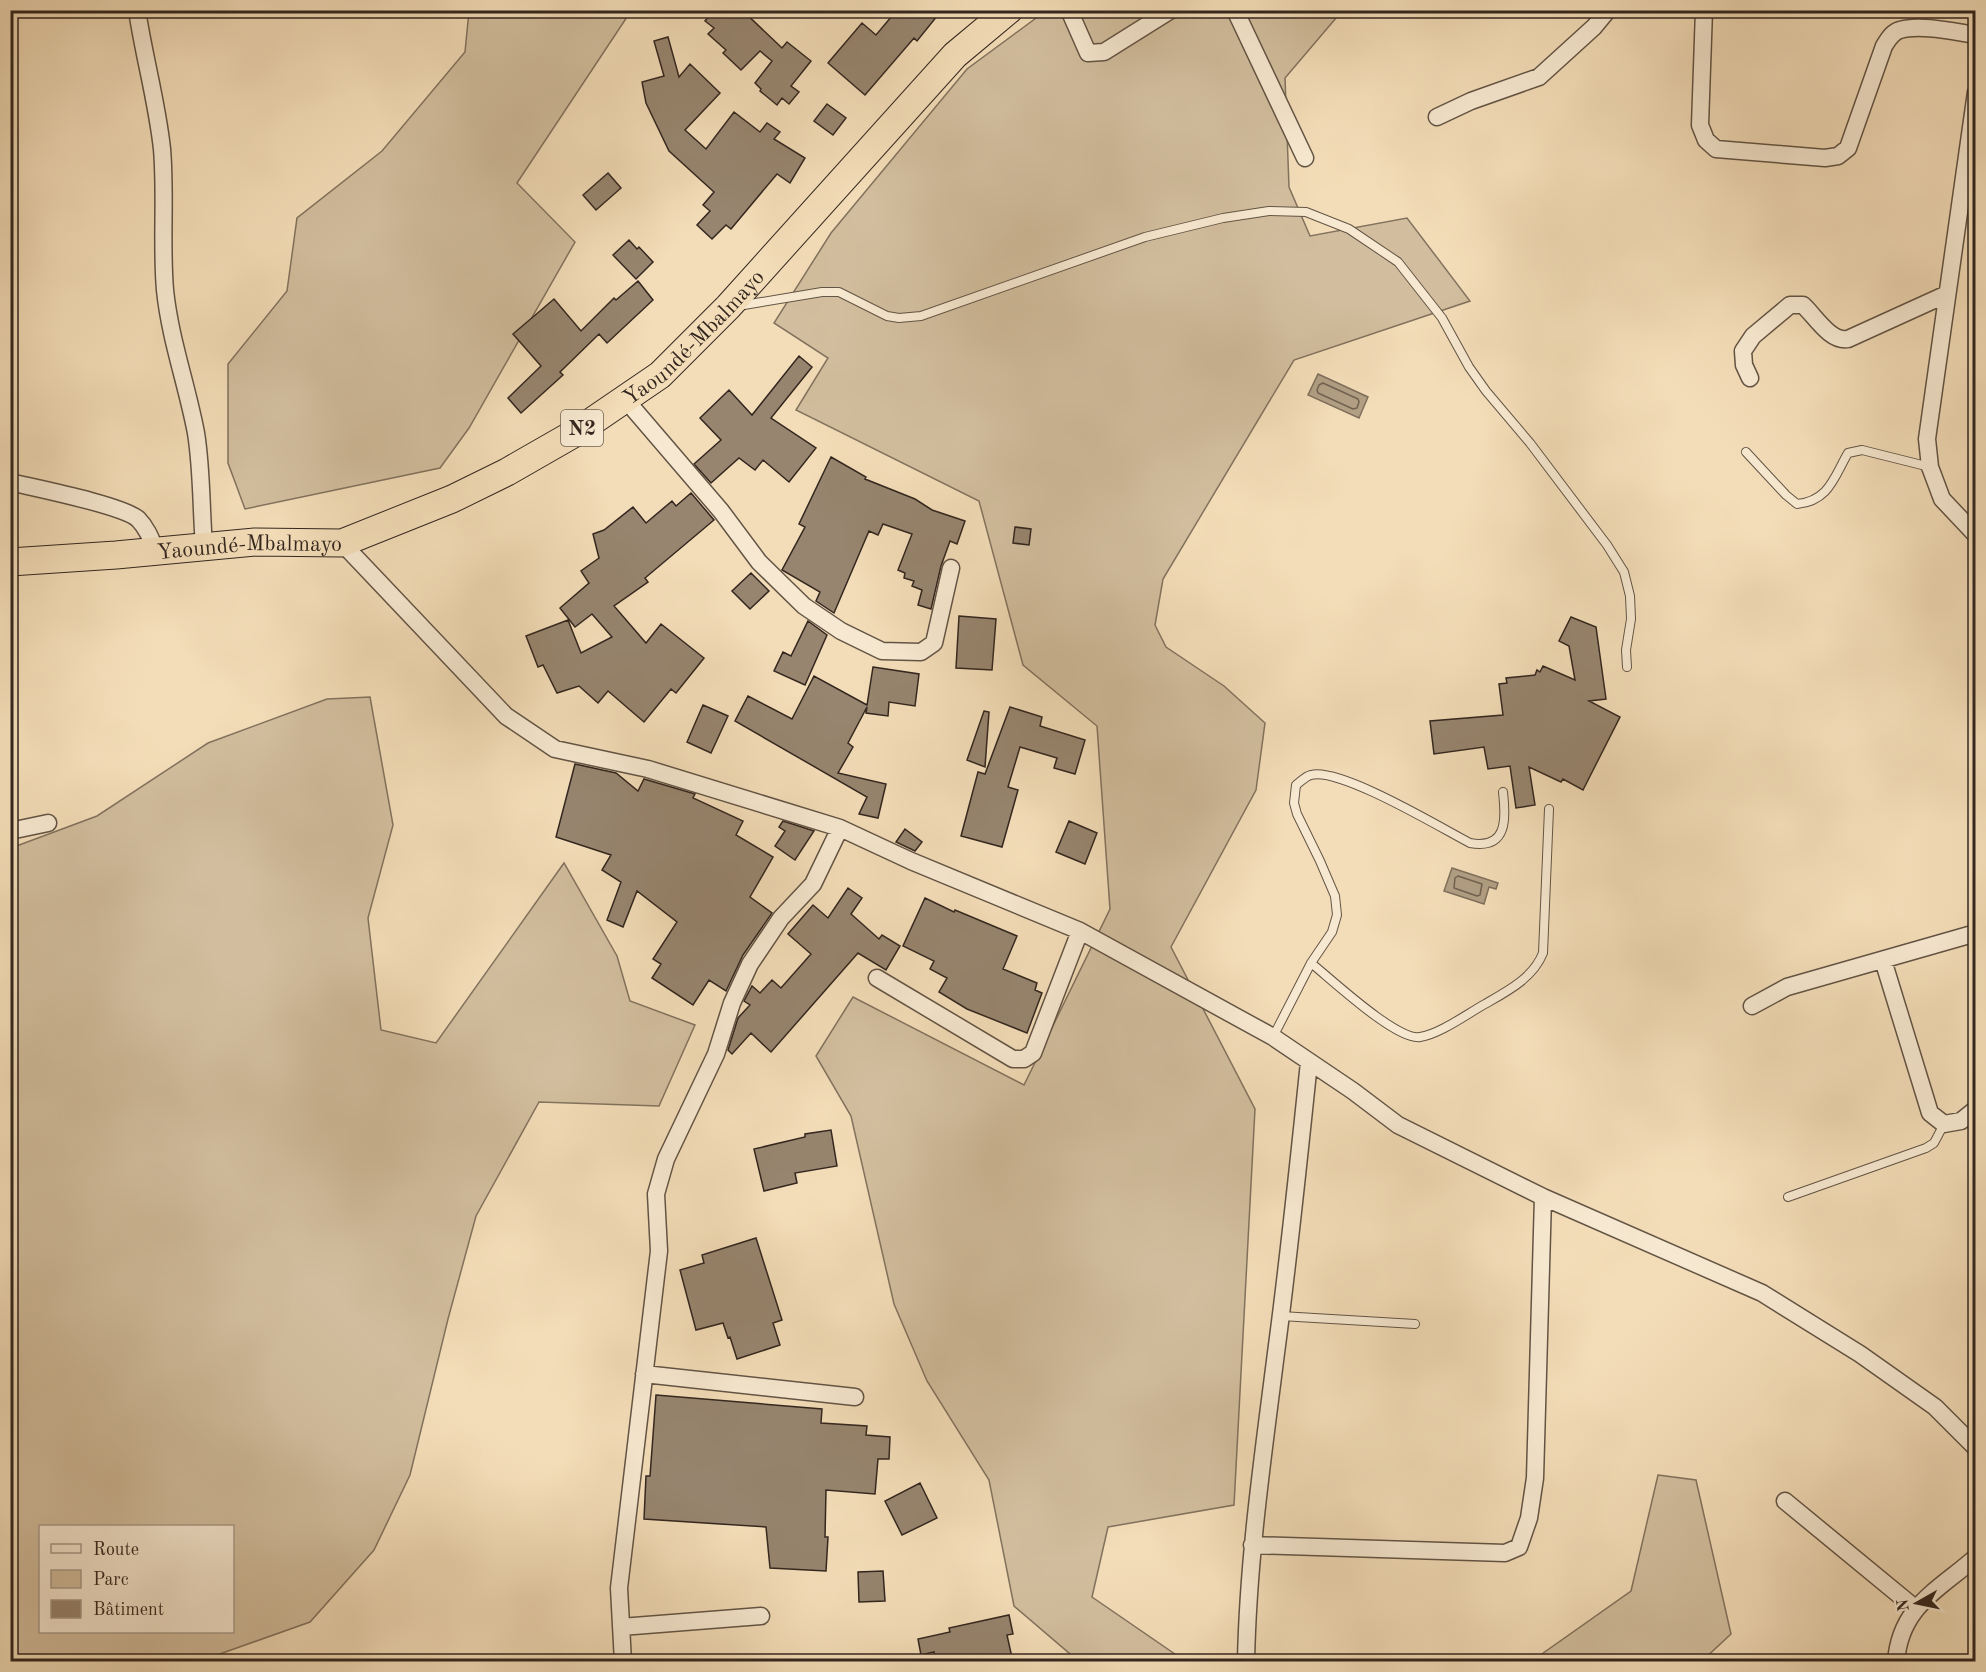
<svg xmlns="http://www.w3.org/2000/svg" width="1986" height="1672" font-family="'Old Standard TT',serif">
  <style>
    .green { fill: #d2be9e; stroke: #82725e; stroke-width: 1.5; fill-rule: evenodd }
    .water { fill: #b29f84; stroke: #7f6f5c; stroke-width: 1.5 }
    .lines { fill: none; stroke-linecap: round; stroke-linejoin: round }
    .shore { stroke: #726252; stroke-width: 1.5 }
    .building { fill: #97856f; stroke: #33261f; stroke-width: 1.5 }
    .service-casing { stroke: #635445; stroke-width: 10 }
    .minor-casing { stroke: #635445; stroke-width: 19 }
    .trunk-casing { stroke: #33261f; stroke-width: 29 }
    .service { stroke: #f7e9d1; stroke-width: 8 }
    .minor { stroke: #f7e9d1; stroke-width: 16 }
    .trunk { stroke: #f3ddb8; stroke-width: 27 }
    .labels { text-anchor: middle; stroke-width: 4.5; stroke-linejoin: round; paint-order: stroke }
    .shield { fill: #f7e9d1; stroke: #6e6054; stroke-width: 1.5 }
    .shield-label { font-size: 21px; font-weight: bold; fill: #33261f }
    .street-label { font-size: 22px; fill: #33261f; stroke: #f7e9d1 }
  </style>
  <rect width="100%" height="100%" fill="#f3ddb8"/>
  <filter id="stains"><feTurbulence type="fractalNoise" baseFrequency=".00333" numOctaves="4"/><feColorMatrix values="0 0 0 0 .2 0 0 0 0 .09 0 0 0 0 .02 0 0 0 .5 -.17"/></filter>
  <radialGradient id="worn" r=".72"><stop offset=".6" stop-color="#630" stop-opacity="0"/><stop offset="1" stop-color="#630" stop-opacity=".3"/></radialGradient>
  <path class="green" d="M1047 10 1342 11 1285 78 1289 187 1310 236 1407 218 1470 301 1294 360 1163 579 1155 625 1166 647 1224 686 1265 723 1256 790 1171 947 1255 1109 1234 1505 1108 1527 1092 1597 1185 1661H1072L1070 1654 1014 1606 989 1480 927 1381 894 1304 851 1116 816 1056 853 997 1024 1085 1110 909 1097 726 1023 665 979 501 796 410 828 358 774 323 831 233 967 69Z
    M469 11H631L517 183 575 242 469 428 440 468 245 509 228 463V364L287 291 297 218 382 151 465 52Z
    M370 697 393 825 368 918 381 1030 436 1043 564 863 617 956 630 1001 695 1025 659 1106 539 1102 476 1216 448 1319 410 1475 374 1550 310 1622 200 1661H11V848L97 816 208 743 327 699ZM232 1526V1632H40V1526Z
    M1658 1475 1696 1480 1731 1634 1702 1661H1532L1631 1591Z"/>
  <path class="water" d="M1318 374 1368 397 1359 418 1308 395Z
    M1452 868 1498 883 1496 889 1489 887 1484 904 1444 891Z"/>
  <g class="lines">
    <path class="shore" d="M1323 383 1358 399 1359 402 1357 408 1353 409 1318 393 1317 390 1319 385Z
      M1458 876 1482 884 1480 895 1477 896 1454 888 1455 878Z"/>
  </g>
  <path class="building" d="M714 10H742L782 48 787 42 811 61 791 86 799 92 789 104 782 98 777 105 760 91 761 89 755 83 772 61 760 51 741 70 723 53 726 50 708 34 714 28 705 21Z
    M897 10H942L917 41 914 38 865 95 828 63 862 23 876 35Z
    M668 37 679 77 690 64 720 93 685 130 706 149 734 112 760 132 767 123 780 132 774 139 805 158 790 183 777 174 731 229 726 225 712 239 697 225 710 211 703 205 714 192 669 151 646 103 642 82 664 76 654 41Z
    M827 104 846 118 833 135 814 121Z
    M608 173 621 188 596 210 583 195Z
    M629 240 637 249 639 247 653 262 636 279 613 255Z
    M638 281 653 300 607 343 599 334 560 372 563 375 521 413 508 398 541 366 513 334 554 299 581 331 614 298 616 300Z
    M799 356 812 367 771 418 816 448 789 482 763 460 755 470 739 458 711 483 694 464 721 440 700 418 729 390 752 415Z
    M831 457 866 477 865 479 915 499 932 510 965 521 957 544 950 541 941 566 931 609 918 605 922 590 912 586 914 581 904 578 905 573 898 570 912 534 883 524 878 535 869 531 834 613 816 601 820 592 782 570 805 527 799 524Z
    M691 493 714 520 645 578 648 582 614 606 646 643 661 624 704 658 676 693 671 689 644 722 608 691 598 703 579 686 557 693 543 665 538 667 526 636 568 620 581 653 612 637 592 614 575 627 560 608 589 583 581 571 599 558 593 534 604 530 633 507 646 523 672 501 676 506Z
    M1015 527 1031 529 1029 545 1013 543Z
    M751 573 769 591 750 609 732 591Z
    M959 616 996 619 992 670 956 668Z
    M1571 617 1596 627 1606 699 1589 701 1620 717 1583 790 1563 779 1561 782 1529 767 1535 805 1516 808 1510 766 1488 769 1484 747 1434 754 1430 721 1503 715 1499 684 1507 683 1506 678 1535 675 1537 670 1540 672 1543 666 1575 680 1569 646 1559 641Z
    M808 621 827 635 805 685 774 671 783 652 791 656Z
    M873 667 919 674 915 706 889 702 888 716 866 713 867 707 848 743 853 747 838 773 886 784 878 818 859 814 867 797 735 721 748 696 792 719 814 676 867 705Z
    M703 705 728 716 711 753 687 742Z
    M1010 707 1042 717 1040 726 1085 740 1075 774 1054 768 1057 758 1020 747 1008 787 1018 790 1002 847 961 836 978 772 985 774Z
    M984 711 989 712 985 767 967 760Z
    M575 764 616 773 638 791 644 779 695 794 693 798 743 821 736 835 773 857 750 897 772 913 743 955 726 991 709 980 693 1005 652 978 661 964 653 959 677 922 637 891 623 927 607 920 621 882 602 870 611 855 556 837Z
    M783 821 814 831 795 860 775 846 785 831 779 827Z
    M1069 821 1097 833 1085 864 1056 852Z
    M905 829 922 842 915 851 896 842Z
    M848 888 862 898 851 914 879 939 882 935 900 946 886 970 858 953 771 1052 751 1033 732 1054 728 1050 738 1018 750 1005 744 1001 752 986 760 993 772 980 781 988 811 954 788 934 813 905 828 918Z
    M925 898 954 912 955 910 1017 936 1003 969 1037 983 1035 990 1042 993 1027 1033 967 1009 939 992 947 978 930 969 934 961 903 946Z
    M831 1130 837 1166 795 1173 797 1183 764 1191 754 1149 805 1137V1134Z
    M756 1238 782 1320 773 1323 780 1345 737 1359 730 1337 728 1338 723 1323 696 1330 680 1270 704 1263 702 1255Z
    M656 1395 822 1409 821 1423 867 1426 866 1435 890 1437 889 1459H878L875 1494 826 1490 825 1537H828L826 1571 770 1568 766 1527 644 1519 646 1476H650Z
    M920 1483 937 1518 902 1535 885 1501Z
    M883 1571 885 1601 859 1602 858 1572Z
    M1009 1615 1013 1634 1007 1635 1013 1662H935L934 1652 921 1655 918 1639 950 1632 949 1628Z"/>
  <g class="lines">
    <defs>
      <path id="service" d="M738 306 822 292H839L887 316 899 318 921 316 1145 237 1223 218 1269 211 1306 212 1349 229 1398 262 1442 318 1469 367 1486 391 1530 443 1607 545 1624 572 1630 596 1631 619 1626 650 1627 667
        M1746 452 1786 495 1797 504C1829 501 1834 477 1848 453L1862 450 1930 467
        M1311 963C1331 979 1397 1041 1420 1037 1440 1034 1467 1014 1485 1004 1508 991 1533 978 1543 953L1549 809
        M1273 1037 1311 963 1332 932 1337 915 1335 896 1320 861 1297 814 1294 803 1296 785C1300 782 1306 776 1311 775 1340 767 1441 828 1470 843 1508 850 1506 818 1503 792
        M1788 1197 1926 1148 1934 1143 1944 1124
        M1281 1316 1415 1324"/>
      <path id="minor" d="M137 10C144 57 157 102 162 149 166 196 161 244 165 290 170 339 187 385 196 433 202 470 201 509 204 546
        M1069 10 1088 53 1104 52 1171 10
        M1235 10 1305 158
        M1704 10 1700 125 1706 140 1716 149 1825 158 1838 156 1848 148 1884 46C1888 40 1892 32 1900 30 1920 24 1955 32 1976 35
        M1976 92 1927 439 1930 467 1942 499 1976 535
        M1437 117 1471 101 1539 77 1594 27 1608 10
        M1750 378 1744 365 1743 351 1753 336 1790 305H1803C1815 316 1830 342 1848 339L1947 294
        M625 399 721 511 759 562 804 606 841 631 882 651 921 652 934 643 951 568
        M10 482C35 488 122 505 138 519 147 528 151 539 156 551
        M342 543 506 716 555 749 648 769 840 828 911 861 1080 931 1273 1037 1353 1091 1398 1125 1543 1197 1762 1293 1860 1354 1935 1407 1976 1448
        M10 831 48 823
        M1883 960 1930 1113 1944 1124 1961 1121 1976 1109
        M877 978 1013 1059H1024L1033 1053 1080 931
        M1752 1006 1787 987 1976 933
        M644 1374 855 1397
        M1785 1501 1915 1608
        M1252 1545 1505 1553 1519 1547 1529 1518 1535 1478 1543 1197
        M621 1627 761 1616
        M623 1662 619 1588 659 1251 656 1194 666 1159 716 1054 732 1003 750 964 781 918 813 884 840 828
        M1246 1662C1248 1558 1263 1456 1276 1353 1289 1256 1299 1159 1309 1062
        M1896 1662C1900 1606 1939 1590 1976 1557"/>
      <g id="trunk">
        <path id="s1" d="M10 562 116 555 255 542 342 543 452 499 507 472 575 433 660 375 728 307 955 55 1009 10"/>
      </g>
    </defs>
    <use href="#service" class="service-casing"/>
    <use href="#minor" class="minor-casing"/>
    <use href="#trunk" class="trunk-casing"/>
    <use href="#service" class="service"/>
    <use href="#minor" class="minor"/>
    <use href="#trunk" class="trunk"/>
  </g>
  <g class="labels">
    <rect class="shield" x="561" y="410" width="42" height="36" rx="4.5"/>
    <g class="shield-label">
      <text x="582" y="435">N2</text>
    </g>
    <g class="street-label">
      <text dy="8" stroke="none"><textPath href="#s1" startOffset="744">Yaoundé-Mbalmayo</textPath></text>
      <text dy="8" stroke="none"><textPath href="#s1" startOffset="240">Yaoundé-Mbalmayo</textPath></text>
    </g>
  </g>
  <rect width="1986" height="1672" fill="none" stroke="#f3ddb8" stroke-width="36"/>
  <rect x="12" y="12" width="1962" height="1648" fill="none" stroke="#33261f" stroke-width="3"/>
  <rect x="18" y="18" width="1950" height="1636" fill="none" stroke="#33261f" stroke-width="1.5"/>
  <rect x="39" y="1525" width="195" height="108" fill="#f7e9d1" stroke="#a99b8a" stroke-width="1.5"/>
  <rect x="51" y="1544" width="30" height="9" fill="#f7e9d1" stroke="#a99b8a" stroke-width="1.5"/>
  <text x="93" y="1555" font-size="18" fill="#33261f">Route</text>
  <rect x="51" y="1570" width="30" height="18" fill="#d2be9e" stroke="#a99b8a" stroke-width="1.5"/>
  <text x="93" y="1585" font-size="18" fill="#33261f">Parc</text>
  <rect x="51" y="1600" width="30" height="18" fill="#97856f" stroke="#a99b8a" stroke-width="1.5"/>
  <text x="93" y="1615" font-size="18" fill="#33261f">Bâtiment</text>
  <g transform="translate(1917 1603) rotate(261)" stroke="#f7e9d1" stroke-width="4.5" paint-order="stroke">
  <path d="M0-4.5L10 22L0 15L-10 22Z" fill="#33261f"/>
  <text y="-9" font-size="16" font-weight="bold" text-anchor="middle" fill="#33261f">N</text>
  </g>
  <rect width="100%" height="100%" filter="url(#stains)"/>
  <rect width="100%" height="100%" fill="url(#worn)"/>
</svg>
